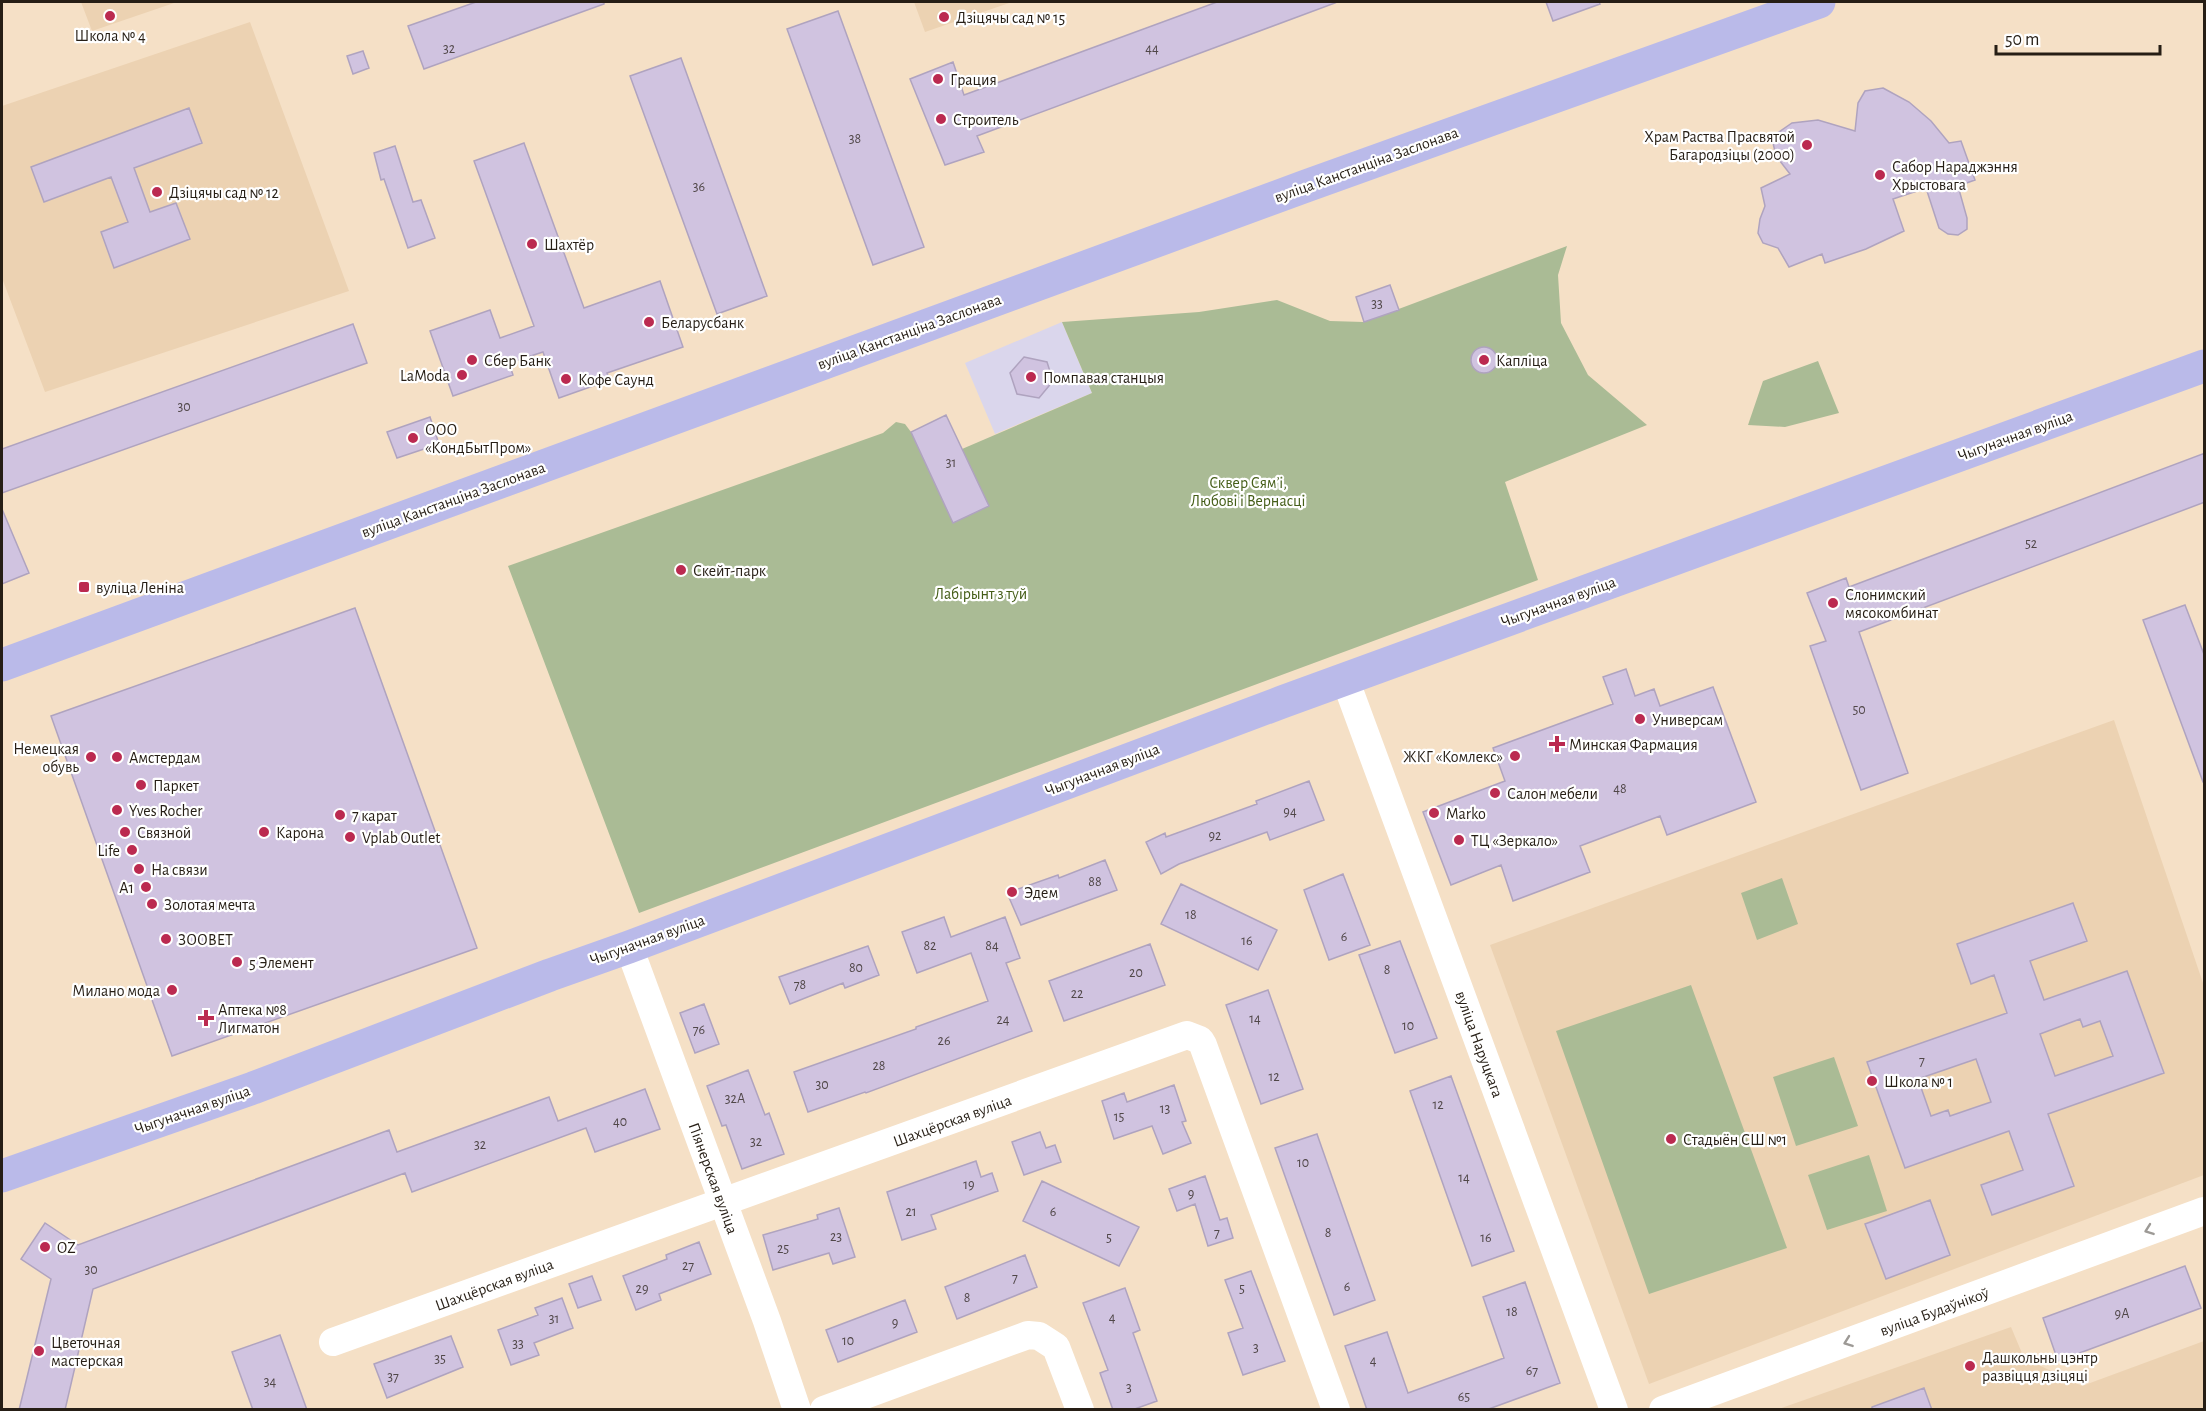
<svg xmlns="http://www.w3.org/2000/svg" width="2206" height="1411" font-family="'Alegreya Sans',sans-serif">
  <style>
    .built { fill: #ecd2b2 }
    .industrial { fill: #dad6ec }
    .green { fill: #aabb95 }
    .building { fill: #d0c3e0; stroke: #afa3bf; stroke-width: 1.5; fill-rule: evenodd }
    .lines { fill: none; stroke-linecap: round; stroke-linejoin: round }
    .minor { stroke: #fff; stroke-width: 28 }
    .major { stroke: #babae9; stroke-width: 33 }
    .oneway { stroke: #9d9a96 }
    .poi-dot { fill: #bb2a50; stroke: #fff; stroke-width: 2 }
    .labels { text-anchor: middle; stroke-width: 4.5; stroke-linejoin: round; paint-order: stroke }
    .number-label { font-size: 14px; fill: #504748 }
    .poi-label { font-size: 16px; fill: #261e15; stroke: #fff; text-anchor: start }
    .street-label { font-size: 16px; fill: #261e15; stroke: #fff }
    .park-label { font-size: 16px; fill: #455e18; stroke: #fff }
  </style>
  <rect width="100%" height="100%" fill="#f5e0c6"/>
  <path class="built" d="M81 2H177L92 31Z
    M914 2H1012L925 32Z
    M250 22 349 291 45 392 2 278V106Z
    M2114 720 2204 986V1175L1649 1384 1490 945Z
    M2011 1327 2024 1358 2082 1386 2204 1341V1409L1776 1410Z"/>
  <path class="industrial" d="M1062 322 1092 393 995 434 965 363Z"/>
  <path class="green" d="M1567 246 1558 275 1561 323 1588 375 1647 425 1505 482 1538 580 639 913 508 566 883 433 896 422 905 424 911 432 953 522 962 449 1092 393 1062 322 1199 312 1277 300 1330 321 1364 322Z
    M1818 361 1839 413 1785 427 1748 425 1763 381Z
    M1782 878 1798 924 1757 940 1741 893Z
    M1691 985 1787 1248 1649 1294 1556 1031Z
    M1834 1057 1858 1126 1796 1146 1773 1077Z
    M1869 1155 1887 1211 1827 1230 1808 1175Z"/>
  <path class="building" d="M476 2H604V4L424 69 408 26Z
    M1217 2H1334L1335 3 977 136 984 152 945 165 910 79 953 62 964 95Z
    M1546 2H1599L1600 4 1553 21Z
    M838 11 924 247 873 265 787 29Z
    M363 51 369 68 353 74 347 56Z
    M681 58 767 296 717 314 630 76Z
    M1883 88 1909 102 1931 121 1949 143 1961 141 1975 180 1958 186 1967 218V229L1958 235 1948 234 1939 228 1926 188 1893 199 1904 231 1866 249 1825 263 1822 254 1789 267 1778 248 1763 243 1758 233 1760 219 1765 206 1761 188 1790 174 1776 156 1773 143 1776 134 1792 123 1818 120 1855 131 1858 103 1865 91Z
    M189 108 202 143 134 168 150 212 176 203 190 239 114 268 101 232 128 222 111 177 44 202 31 167Z
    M524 143 584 308 660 281 683 347 607 373 610 380 559 398 543 352 509 363 513 375 453 396 430 331 490 310 500 338 534 326 474 161Z
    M395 146 413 202 421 200 435 238 408 248 384 179 381 180 374 153Z
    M1390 285 1399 310 1364 322 1356 297Z
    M353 324 367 363 2 493V449Z
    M1471 360a13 13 0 1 1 26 0a13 13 0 1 1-26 0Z
    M1024 357 1047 362 1053 381 1039 398 1017 394 1010 373Z
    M946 415 989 506 953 523 911 432Z
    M430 417 439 444 397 458 387 432Z
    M2205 453V502L1859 632 1908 773 1861 790 1810 646 1826 641 1807 593 1846 578 1849 587Z
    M2 509 29 573 2 584Z
    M2185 605 2205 657V782H2203L2143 620Z
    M355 608 477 948 172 1056 51 716Z
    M1626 669 1635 696 1654 689 1660 706 1713 687 1756 802 1667 835 1660 816 1580 846 1590 872 1513 901 1501 865 1451 885 1423 812 1505 781 1493 748 1613 704 1603 677Z
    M1309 781 1324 820 1270 840 1267 832 1179 864 1161 874 1146 842 1165 833 1166 837 1257 804 1256 801Z
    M1105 860 1117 890 1021 925 1007 893 1058 875 1059 878Z
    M1343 874 1370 945 1329 960 1304 890Z
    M1181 884 1277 930 1258 970 1161 924Z
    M2073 903 2087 941 2030 961 2044 1000 2127 971 2164 1073 2048 1114 2074 1186 1992 1215 1981 1185 2023 1170 2009 1131 1905 1168 1867 1062 2007 1013 1994 975 1971 984 1957 944ZM2080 1019 2083 1027 2100 1021 2113 1056 2055 1076 2040 1034ZM1976 1059 1991 1102 1950 1116 1948 1110 1931 1116 1918 1079Z
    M944 917 951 937 1005 917 1020 958 1006 963 1032 1031 866 1093 865 1092 808 1112 794 1072 916 1029V1027L988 1001 971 953 917 973 902 932Z
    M1400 941 1437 1038 1395 1053 1359 955Z
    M1150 944 1165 985 1064 1021 1049 981Z
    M868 946 879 975 845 988 843 983 790 1004 779 977Z
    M1268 990 1303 1089 1261 1104 1226 1005Z
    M704 1004 719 1044 695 1053 680 1013Z
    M748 1070 765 1115 769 1113 784 1154 742 1169 726 1125 722 1126 707 1086Z
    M1451 1076 1514 1251 1472 1266 1410 1091Z
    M1174 1085 1186 1121 1182 1122 1191 1143 1163 1154 1152 1126 1114 1139 1102 1101 1124 1093 1127 1102Z
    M645 1089 660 1129 595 1152 586 1128 412 1192 405 1173 93 1289 65 1410H19L51 1279 21 1259 45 1223 78 1245 389 1130 397 1152 549 1097 558 1121Z
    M1040 1132 1046 1148 1055 1145 1061 1162 1024 1175 1012 1142Z
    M1317 1134 1375 1300 1334 1315 1275 1148Z
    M976 1161 981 1177 992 1173 998 1191 931 1215 936 1229 902 1240 887 1192Z
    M1205 1176 1220 1220 1227 1218 1233 1238 1208 1246 1195 1204 1177 1211 1169 1189Z
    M1042 1181 1139 1227 1119 1266 1023 1221Z
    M1930 1200 1950 1255 1886 1279 1865 1224Z
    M839 1208 855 1257 833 1264 829 1253 773 1270 763 1235 818 1219 817 1215Z
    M699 1242 711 1274 659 1294 661 1300 636 1310 623 1276 667 1259 666 1255Z
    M1025 1255 1037 1287 957 1319 945 1287Z
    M2185 1266 2201 1308 2058 1361 2043 1318Z
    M1251 1271 1285 1361 1243 1375 1228 1333 1243 1328 1225 1280Z
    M592 1276 601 1300 578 1308 569 1284Z
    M1525 1282 1560 1383 1486 1410H1367L1345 1346 1387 1332 1408 1393 1504 1358 1483 1297Z
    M1125 1288 1140 1330 1133 1333 1157 1401 1132 1410H1113L1100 1373 1108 1370 1083 1303Z
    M562 1298 573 1328 534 1343 539 1355 511 1365 498 1330 538 1315 535 1308Z
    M905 1300 917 1332 838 1362 826 1330Z
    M280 1335 307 1410H253L232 1352Z
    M451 1336 463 1367 387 1398 374 1364Z
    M1924 1388 1932 1410H1872V1407Z"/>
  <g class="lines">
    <path class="minor" d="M1345 679 1614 1410
      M629 947 767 1321 797 1410
      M333 1342 1187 1035 1200 1040 1203 1045 1336 1410
      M824 1410 1028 1335 1039 1336 1056 1347 1080 1410
      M1663 1410 2204 1211"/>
    <path class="major" d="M2 665 1306 186 1819 2
      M2 1176 253 1088 550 975 629 947 1282 702 2204 366"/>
  </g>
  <defs><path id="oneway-chevron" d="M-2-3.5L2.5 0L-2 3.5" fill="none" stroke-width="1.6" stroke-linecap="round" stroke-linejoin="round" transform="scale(1.5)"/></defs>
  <g class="oneway">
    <use href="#oneway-chevron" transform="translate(2149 1230) rotate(160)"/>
    <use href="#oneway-chevron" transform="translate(1848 1342) rotate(160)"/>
  </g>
  <g class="poi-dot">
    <circle cx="110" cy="16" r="6"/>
    <circle cx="944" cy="17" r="6"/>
    <circle cx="938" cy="79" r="6"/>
    <circle cx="941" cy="119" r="6"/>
    <circle cx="1807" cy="145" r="6"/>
    <circle cx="1880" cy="175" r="6"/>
    <circle cx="157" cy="192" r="6"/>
    <circle cx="532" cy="244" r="6"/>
    <circle cx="649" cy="322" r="6"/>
    <circle cx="472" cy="360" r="6"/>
    <circle cx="1484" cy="360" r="6"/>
    <circle cx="462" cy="375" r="6"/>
    <circle cx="1031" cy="377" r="6"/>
    <circle cx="566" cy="379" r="6"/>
    <circle cx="413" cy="438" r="6"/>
    <circle cx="681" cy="570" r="6"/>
    <rect x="78" y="581" width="12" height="12" rx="3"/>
    <circle cx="1833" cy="603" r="6"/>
    <circle cx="1640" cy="719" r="6"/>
    <path d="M1554 735h6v6h6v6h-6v6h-6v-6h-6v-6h6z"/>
    <circle cx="1515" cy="756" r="6"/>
    <circle cx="91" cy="757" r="6"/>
    <circle cx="117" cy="757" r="6"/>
    <circle cx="141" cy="785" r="6"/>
    <circle cx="1495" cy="793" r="6"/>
    <circle cx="117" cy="810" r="6"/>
    <circle cx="1434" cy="813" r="6"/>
    <circle cx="340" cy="815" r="6"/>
    <circle cx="125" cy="832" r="6"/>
    <circle cx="264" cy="832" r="6"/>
    <circle cx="350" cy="837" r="6"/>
    <circle cx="1459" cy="840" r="6"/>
    <circle cx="132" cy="850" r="6"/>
    <circle cx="139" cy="869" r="6"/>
    <circle cx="146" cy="887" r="6"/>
    <circle cx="1012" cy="892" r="6"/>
    <circle cx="152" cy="904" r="6"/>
    <circle cx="166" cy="939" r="6"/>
    <circle cx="237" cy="962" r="6"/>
    <circle cx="172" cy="990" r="6"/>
    <path d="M203 1009h6v6h6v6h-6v6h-6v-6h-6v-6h6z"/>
    <circle cx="1872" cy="1081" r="6"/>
    <circle cx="1671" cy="1139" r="6"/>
    <circle cx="45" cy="1247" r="6"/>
    <circle cx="39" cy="1351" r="6"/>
    <circle cx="1970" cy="1366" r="6"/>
  </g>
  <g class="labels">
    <g class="number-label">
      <text x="449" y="53">32</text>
      <text x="1152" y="53">44</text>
      <text x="855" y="143">38</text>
      <text x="699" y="191">36</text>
      <text x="1377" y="308">33</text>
      <text x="184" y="411">30</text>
      <text x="951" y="467">31</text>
      <text x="2031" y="548">52</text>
      <text x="1859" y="714">50</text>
      <text x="1620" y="793">48</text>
      <text x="1290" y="816">94</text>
      <text x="1215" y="840">92</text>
      <text x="1095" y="886">88</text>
      <text x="1191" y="919">18</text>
      <text x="1344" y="941">6</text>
      <text x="1247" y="945">16</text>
      <text x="930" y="950">82</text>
      <text x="992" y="950">84</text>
      <text x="856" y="972">80</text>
      <text x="1387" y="974">8</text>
      <text x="1136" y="977">20</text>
      <text x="800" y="989">78</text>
      <text x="1077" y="998">22</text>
      <text x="1255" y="1023">14</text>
      <text x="1003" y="1024">24</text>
      <text x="1408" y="1030">10</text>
      <text x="699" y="1034">76</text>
      <text x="944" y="1045">26</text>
      <text x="1922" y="1065">7</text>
      <text x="879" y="1070">28</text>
      <text x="1274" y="1081">12</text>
      <text x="822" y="1089">30</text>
      <text x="735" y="1103">32А</text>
      <text x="1438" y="1109">12</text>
      <text x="1165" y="1113">13</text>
      <text x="1119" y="1121">15</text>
      <text x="620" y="1126">40</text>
      <text x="756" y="1146">32</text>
      <text x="480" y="1149">32</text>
      <text x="1303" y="1167">10</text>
      <text x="1464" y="1182">14</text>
      <text x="969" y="1189">19</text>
      <text x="1191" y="1198">9</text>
      <text x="911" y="1216">21</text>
      <text x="1053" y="1216">6</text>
      <text x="1217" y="1237">7</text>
      <text x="1328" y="1237">8</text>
      <text x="836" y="1241">23</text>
      <text x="1109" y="1242">5</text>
      <text x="1486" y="1242">16</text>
      <text x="783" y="1253">25</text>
      <text x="688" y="1270">27</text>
      <text x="91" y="1274">30</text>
      <text x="1015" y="1282">7</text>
      <text x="1347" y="1291">6</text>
      <text x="642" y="1293">29</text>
      <text x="1242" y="1293">5</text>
      <text x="967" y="1302">8</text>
      <text x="1512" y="1316">18</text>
      <text x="2122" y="1318">9А</text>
      <text x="1112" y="1322">4</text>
      <text x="554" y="1323">31</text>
      <text x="895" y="1327">9</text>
      <text x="848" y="1345">10</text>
      <text x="518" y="1348">33</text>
      <text x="1256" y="1352">3</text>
      <text x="440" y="1363">35</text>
      <text x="1373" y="1365">4</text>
      <text x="1532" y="1375">67</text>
      <text x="393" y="1381">37</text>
      <text x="270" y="1386">34</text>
      <text x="1129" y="1392">3</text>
      <text x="1464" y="1401">65</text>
    </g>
    <g class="poi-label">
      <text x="956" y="23">Дзіцячы сад № 15</text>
      <text x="110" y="41" text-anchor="middle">Школа № 4</text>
      <text x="950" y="85">Грация</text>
      <text x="953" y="125">Строитель</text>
      <text x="1795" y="142" text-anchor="end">Храм Раства Прасвятой<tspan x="1795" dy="18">Багародзіцы (2000)</tspan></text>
      <text x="1892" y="172">Сабор Нараджэння<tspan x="1892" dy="18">Хрыстовага</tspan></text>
      <text x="169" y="198">Дзіцячы сад № 12</text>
      <text x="544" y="250">Шахтёр</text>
      <text x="661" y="328">Беларусбанк</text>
      <text x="484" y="366">Сбер Банк</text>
      <text x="1496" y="366">Капліца</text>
      <text x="450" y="381" text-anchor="end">LaModa</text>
      <text x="1043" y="383">Помпавая станцыя</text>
      <text x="578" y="385">Кофе Саунд</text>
      <text x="425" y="435">ООО<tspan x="425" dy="18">«КондБытПром»</tspan></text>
      <text x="693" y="576">Скейт-парк</text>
      <text x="96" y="593">вуліца Леніна</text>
      <text x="1845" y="600">Слонимский<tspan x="1845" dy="18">мясокомбинат</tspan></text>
      <text x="1652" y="725">Универсам</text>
      <text x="1569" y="750">Минская Фармация</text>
      <text x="79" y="754" text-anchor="end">Немецкая<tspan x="79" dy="18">обувь</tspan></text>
      <text x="1503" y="762" text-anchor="end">ЖКГ «Комлекс»</text>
      <text x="129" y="763">Амстердам</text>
      <text x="153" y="791">Паркет</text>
      <text x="1507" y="799">Салон мебели</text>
      <text x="129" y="816">Yves Rocher</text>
      <text x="1446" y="819">Marko</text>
      <text x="352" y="821">7 карат</text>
      <text x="137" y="838">Связной</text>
      <text x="276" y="838">Карона</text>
      <text x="362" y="843">Vplab Outlet</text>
      <text x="1471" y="846">ТЦ «Зеркало»</text>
      <text x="120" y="856" text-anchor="end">Life</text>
      <text x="151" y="875">На связи</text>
      <text x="134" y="893" text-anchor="end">A1</text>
      <text x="1024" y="898">Эдем</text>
      <text x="164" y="910">Золотая мечта</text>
      <text x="178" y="945">ЗООВЕТ</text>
      <text x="249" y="968">5 Элемент</text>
      <text x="160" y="996" text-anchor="end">Милано мода</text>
      <text x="218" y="1015">Аптека №8<tspan x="218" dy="18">Лигматон</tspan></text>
      <text x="1884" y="1087">Школа № 1</text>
      <text x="1683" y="1145">Стадыён СШ №1</text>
      <text x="57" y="1253">OZ</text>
      <text x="51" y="1348">Цветочная<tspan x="51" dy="18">мастерская</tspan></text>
      <text x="1982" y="1363">Дашкольны цэнтр<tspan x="1982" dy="18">развіцця дзіцяці</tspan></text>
    </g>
    <g class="street-label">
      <text transform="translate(1366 164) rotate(-20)" y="6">вуліца Канстанціна Заслонава</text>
      <text transform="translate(909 331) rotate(-20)" y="6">вуліца Канстанціна Заслонава</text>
      <text transform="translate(2015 435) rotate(-20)" y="6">Чыгуначная вуліца</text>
      <text transform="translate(453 499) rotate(-20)" y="6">вуліца Канстанціна Заслонава</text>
      <text transform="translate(1558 601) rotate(-20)" y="6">Чыгуначная вуліца</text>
      <text transform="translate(1102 769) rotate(-21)" y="6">Чыгуначная вуліца</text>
      <text transform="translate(647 939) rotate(-20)" y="6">Чыгуначная вуліца</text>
      <text transform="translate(1480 1044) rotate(70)" y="6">вуліца Наруцкага</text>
      <text transform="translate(192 1109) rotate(-19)" y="6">Чыгуначная вуліца</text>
      <text transform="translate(952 1120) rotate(-20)" y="6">Шахцёрская вуліца</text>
      <text transform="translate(714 1178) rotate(70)" y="6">Піянерская вуліца</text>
      <text transform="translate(494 1284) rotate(-20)" y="6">Шахцёрская вуліца</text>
      <text transform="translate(1934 1311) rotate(-20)" y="6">вуліца Будаўнікоў</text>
    </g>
    <g class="park-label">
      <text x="1248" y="488">Сквер Сямʼі,<tspan x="1248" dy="18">Любові і Вернасці</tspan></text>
      <text x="981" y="599">Лабірынт з туй</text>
    </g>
  </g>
  <rect width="2206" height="1411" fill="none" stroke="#261e15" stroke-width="6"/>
  <path d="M1996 45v9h164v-9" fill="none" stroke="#261e15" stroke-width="3"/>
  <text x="2005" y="45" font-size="18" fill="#261e15" stroke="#ffffff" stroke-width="4.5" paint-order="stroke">50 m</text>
</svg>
